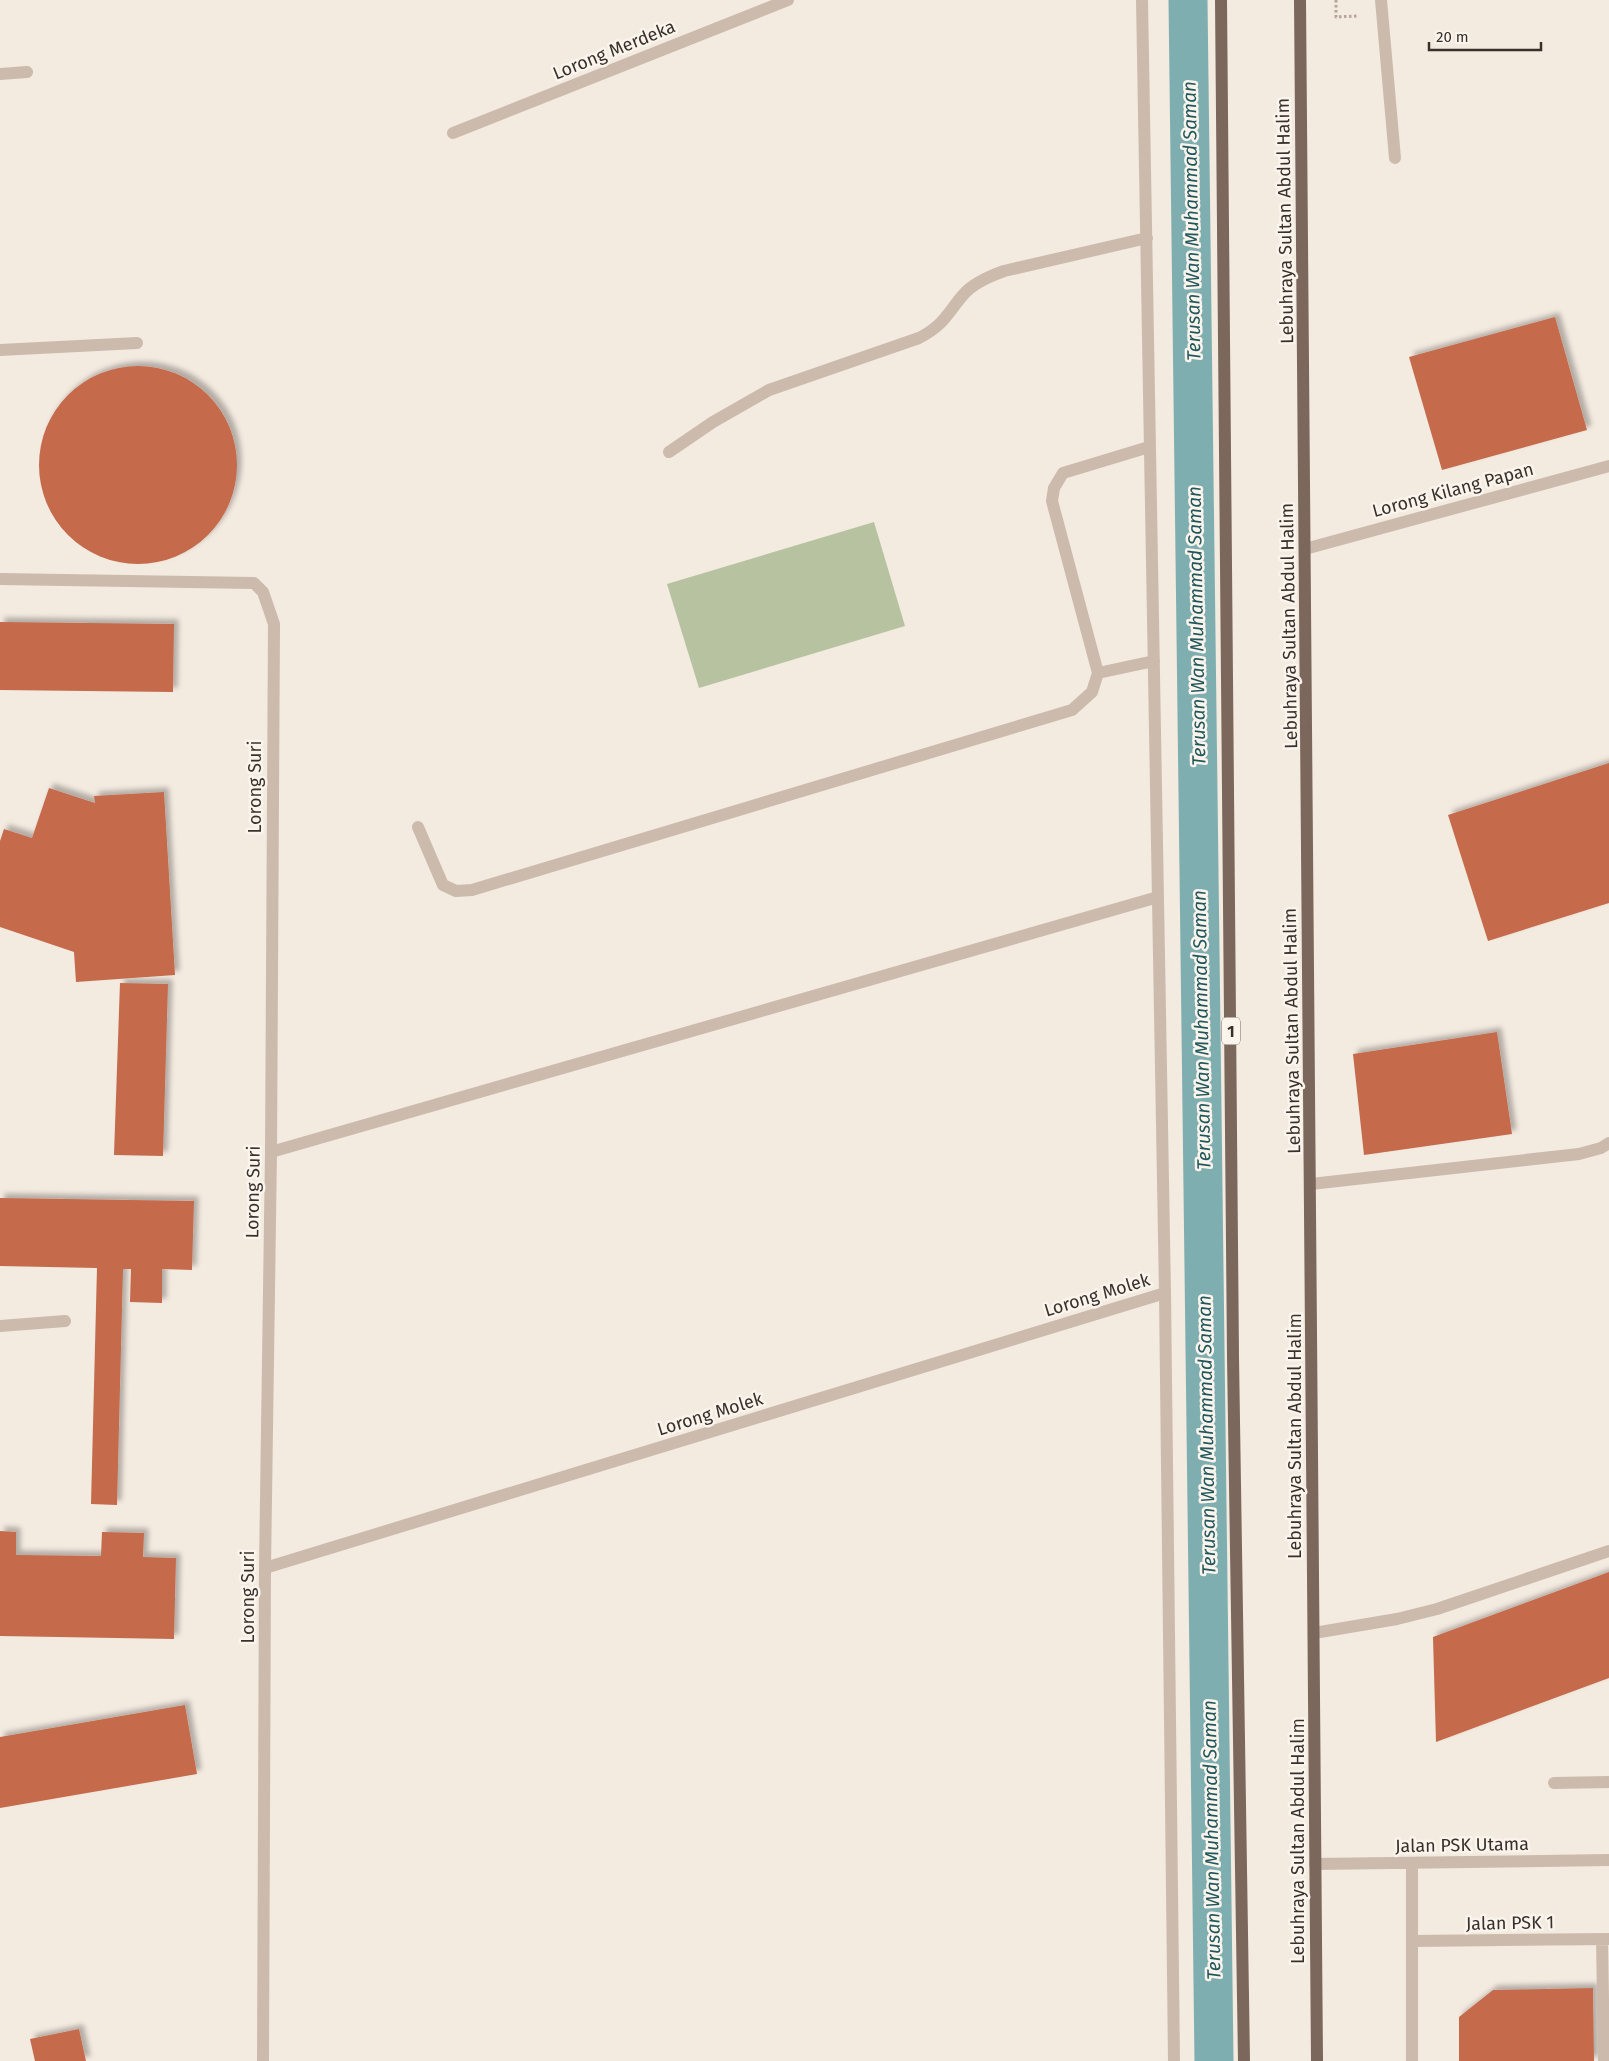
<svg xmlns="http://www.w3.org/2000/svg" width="1609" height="2061" font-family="'Fira Sans',sans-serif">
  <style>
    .green { fill: #b7c3a0 }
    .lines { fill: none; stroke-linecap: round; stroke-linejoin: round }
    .canal { stroke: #7faeb0; stroke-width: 39 }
    .building { fill: #c56a4c; filter: url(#shadow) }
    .path { stroke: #b8a596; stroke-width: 3; stroke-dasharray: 2.5 2.5; stroke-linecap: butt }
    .minor { stroke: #ccbbac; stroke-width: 12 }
    .major { stroke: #7b675c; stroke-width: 12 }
    .labels { text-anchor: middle; stroke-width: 5; stroke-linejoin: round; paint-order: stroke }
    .shield { fill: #faf4ed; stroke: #746b65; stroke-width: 1 }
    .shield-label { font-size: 16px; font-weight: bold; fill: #3a302b }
    .street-label { font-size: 18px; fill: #3a302b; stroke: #faf4ed }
    .water-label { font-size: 19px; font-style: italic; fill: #20575c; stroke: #faf4ed }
  </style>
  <defs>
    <filter id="shadow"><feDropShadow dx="4.5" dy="-4.5" stdDeviation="2.5" flood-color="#0004"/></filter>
  </defs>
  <rect width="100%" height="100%" fill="#f3eae0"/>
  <path class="green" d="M874 522 905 626 699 688 667 584Z"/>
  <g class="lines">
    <path class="canal" d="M1188 0 1214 2061"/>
  </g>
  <path class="building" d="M1555 317 1587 430 1442 470 1409 357Z
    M39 465a99 99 0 1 1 198 0a99 99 0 1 1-198 0Z
    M0 622 174 624 173 692 0 690Z
    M1609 763V903L1488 941 1448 815Z
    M49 788 95 803 94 796 164 792 175 975 76 982 74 952 0 927V841L4 829 32 838Z
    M120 983 168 984 163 1156 114 1155Z
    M1497 1032 1512 1134 1364 1155 1353 1054Z
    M0 1198 194 1201 192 1270 162 1269V1303L130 1302 131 1269H123L117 1505 91 1504 97 1268 0 1266Z
    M0 1531 16 1532V1555L101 1556 102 1532 144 1533 143 1557 176 1558 174 1639 0 1636Z
    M1609 1572V1678L1436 1742 1433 1637Z
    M185 1705 197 1774 0 1808V1737Z
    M1593 1988 1594 2061H1459V2017L1493 1990Z
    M79 2029 86 2061H35L30 2039Z"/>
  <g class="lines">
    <path class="path" d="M1336 0V17L1357 16"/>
    <path class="minor" d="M1142 0 1165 1293 1174 2061
      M1381 0 1395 158
      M0 74 27 72
      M453 133 788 0
      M0 350 137 343
      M669 452 713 422 769 390 919 338C944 325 946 315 963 295 973 283 990 276 1004 271L1147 238
      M1305 549 1609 466
      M0 579 254 583 263 592 274 624 271 1152 265 1568 263 2061
      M1098 673 1154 661
      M418 827 443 885 456 891 472 890 1072 710 1092 692 1098 673 1052 501 1054 488 1063 473 1149 447
      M271 1152 1158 897
      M1311 1184 1579 1154 1601 1148 1609 1143
      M0 1326 65 1321
      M265 1568 1165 1293
      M1314 1633 1397 1619 1437 1609 1609 1551
      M1554 1783 1609 1782
      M1412 1863V2061
      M1315 1864 1609 1860
      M1602 1939 1604 2061
      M1412 1941 1609 1939"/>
    <path class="major" d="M1221 0 1233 1357 1244 2061
      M1300 0 1317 2061"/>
  </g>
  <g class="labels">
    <rect class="shield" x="1222" y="1017.5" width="18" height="27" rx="4"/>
    <g class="shield-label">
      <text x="1231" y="1037">1</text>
    </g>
    <g class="street-label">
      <text transform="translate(614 50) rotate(-22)" y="6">Lorong Merdeka</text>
      <text transform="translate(1285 221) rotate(-91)" y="6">Lebuhraya Sultan Abdul Halim</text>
      <text transform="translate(1453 490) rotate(-15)" y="6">Lorong Kilang Papan</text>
      <text transform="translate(1289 626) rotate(-91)" y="6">Lebuhraya Sultan Abdul Halim</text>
      <text transform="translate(255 787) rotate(-90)" y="6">Lorong Suri</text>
      <text transform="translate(1292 1031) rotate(-91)" y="6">Lebuhraya Sultan Abdul Halim</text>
      <text transform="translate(253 1192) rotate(-89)" y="6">Lorong Suri</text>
      <text transform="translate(1097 1295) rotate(-17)" y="6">Lorong Molek</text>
      <text transform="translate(710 1414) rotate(-17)" y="6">Lorong Molek</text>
      <text transform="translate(1295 1436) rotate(-90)" y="6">Lebuhraya Sultan Abdul Halim</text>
      <text transform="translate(248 1597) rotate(-90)" y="6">Lorong Suri</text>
      <text transform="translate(1298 1841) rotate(-90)" y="6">Lebuhraya Sultan Abdul Halim</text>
      <text transform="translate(1462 1845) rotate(-1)" y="6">Jalan PSK Utama</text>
      <text transform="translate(1510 1923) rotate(-1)" y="6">Jalan PSK 1</text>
    </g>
    <g class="water-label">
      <text transform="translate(1191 221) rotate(-91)" y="7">Terusan Wan Muhammad Saman</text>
      <text transform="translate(1196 626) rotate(-91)" y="7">Terusan Wan Muhammad Saman</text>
      <text transform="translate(1201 1030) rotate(-91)" y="7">Terusan Wan Muhammad Saman</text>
      <text transform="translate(1206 1435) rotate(-91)" y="7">Terusan Wan Muhammad Saman</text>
      <text transform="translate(1211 1840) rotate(-91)" y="7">Terusan Wan Muhammad Saman</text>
    </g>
  </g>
  <path d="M1429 42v8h112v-8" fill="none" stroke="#3a302b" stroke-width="2.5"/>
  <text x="1436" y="42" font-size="15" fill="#3a302b" stroke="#faf4ed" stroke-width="4" paint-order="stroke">20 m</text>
</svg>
